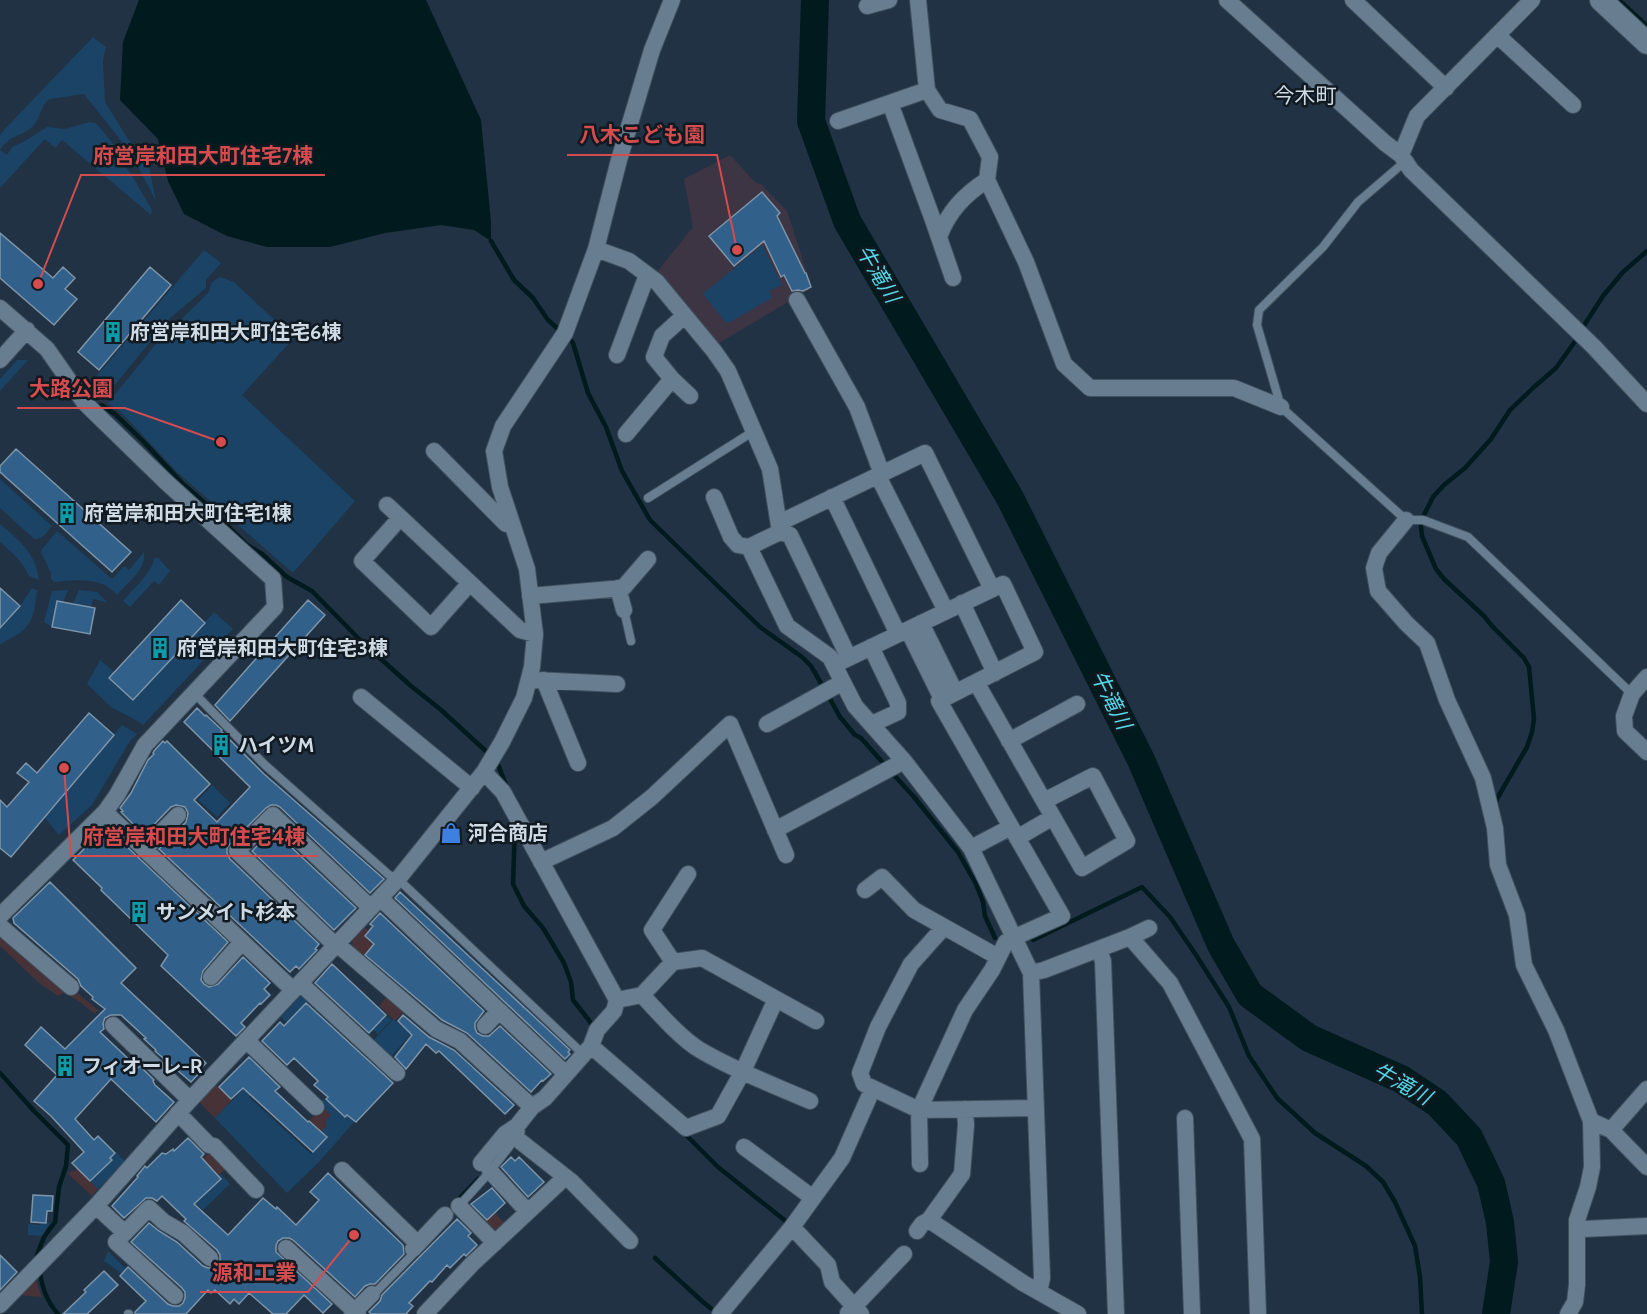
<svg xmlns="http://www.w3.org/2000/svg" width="1647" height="1314" font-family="Cabin,'Noto Sans JP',sans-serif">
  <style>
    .industrial { fill: #463237 }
    .education { fill: #3d3444 }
    .green { fill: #1a4366 }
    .water { fill: #001a1d }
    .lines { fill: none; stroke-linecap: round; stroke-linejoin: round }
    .stream { stroke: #001a1d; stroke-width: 4.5 }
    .river { stroke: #001a1d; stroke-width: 28 }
    .building { fill: #31618a; stroke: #7e94a8; stroke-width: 1.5 }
    .lane-casing { stroke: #3f505d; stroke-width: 10 }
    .street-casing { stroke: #3f505d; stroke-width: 18 }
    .secondary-casing { stroke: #3f505d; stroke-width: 24 }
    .lane { stroke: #697d91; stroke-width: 8 }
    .street { stroke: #697d91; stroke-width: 16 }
    .secondary { stroke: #697d91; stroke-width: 22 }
    .labels { text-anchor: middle; stroke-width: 5; stroke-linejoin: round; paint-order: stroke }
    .poi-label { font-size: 20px; font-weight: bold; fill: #cedae4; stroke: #111921; text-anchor: start }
    .neighbourhood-label { font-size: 21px; fill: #cedae4; stroke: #111921 }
    .water-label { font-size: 21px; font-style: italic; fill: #54d8e7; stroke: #111921 }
    .leader { fill: none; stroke: #d44c4e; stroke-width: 2 }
    .callout-dot { fill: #d44c4e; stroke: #111921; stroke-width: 2 }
    .callout-label { font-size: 21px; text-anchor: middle; font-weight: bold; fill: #d44c4e; stroke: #111921; stroke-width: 5; stroke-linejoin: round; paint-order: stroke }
  </style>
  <rect width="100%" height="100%" fill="#203243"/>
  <path class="industrial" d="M363 926 369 931 365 936 374 944 362 959 353 951 352 939Z
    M0 936 66 992 58 996 39 983 0 946Z
    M73 989 98 1010 95 1014 77 1000 67 995Z
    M388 995 406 1009 395 1021 379 1006Z
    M216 1085 232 1100 215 1118 199 1102Z
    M320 1104 332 1115 327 1125 321 1132 309 1121 315 1114Z
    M211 1151 227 1168 218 1176 202 1159Z
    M79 1169 98 1189 92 1196 67 1173Z
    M495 1213 506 1225 497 1233 486 1221Z
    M35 1277 42 1297 18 1295Z"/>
  <path class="education" d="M730 155 756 183 761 184 787 211 812 288 719 343 656 273 693 227 684 179Z"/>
  <path class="green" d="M93 37 106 47 103 61 105 102 128 139 147 158 156 201 138 167 127 156 122 142 84 94 50 99C40 105 41 119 32 127 19 138 11 134 0 150V135L2 132Z
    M90 122 96 123 115 146 121 161 131 174 152 210 151 215 62 140 55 148 45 139 0 188V150L7 155 12 147 25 141 47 127 64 129Z
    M762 245 782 285 769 291 772 298 727 324 703 294Z
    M204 250 221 263 206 280V288L168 320 109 392 94 379Z
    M220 277 234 282 294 338 242 395 355 501 293 573 178 473 121 412 108 403 155 345 208 293 212 282Z
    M17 360H28L0 391V379Z
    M0 479 52 526C47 532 43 540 34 539L0 508Z
    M0 524C19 540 36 553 39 580L29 576C24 562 11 552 0 542Z
    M57 531 112 579 124 566 129 570 144 552C147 569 127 583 117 595 101 576 76 580 54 582L51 579V573L41 552 42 549Z
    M154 558H158L170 571 159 585 154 581 130 607 123 601C132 590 153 572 154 558Z
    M32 588 37 590C35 606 35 622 20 633 14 637 6 640 0 645V628L20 606Z
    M68 590 63 602 57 601 52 627 44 622 52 591Z
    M79 590 97 592 107 602 93 599 91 607 73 604Z
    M214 612 233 629 143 725 134 719 111 707 87 684 100 660 114 672 109 678 134 700Z
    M122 725 137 734 130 741 92 805 59 835 44 817Z
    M212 785 230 803 217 817 198 800Z
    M300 996H305L309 999 293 1017 322 1055 281 1017Z
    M386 1015 391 1020 378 1034 372 1029Z
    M393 1019 411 1034 390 1058 373 1041Z
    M261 1084 249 1097 311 1154 326 1137 321 1132 327 1125 325 1122 331 1115 320 1104 325 1098 345 1117 348 1115 355 1121 319 1162 287 1193 215 1118 242 1090 239 1087Z
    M116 1152 125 1161 98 1189 90 1181 112 1160 110 1158Z
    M221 1174 230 1184 203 1210 187 1197Z
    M41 1222 50 1223 42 1236 28 1235V1224L40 1225Z
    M108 1251 126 1269 122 1274 104 1261Z"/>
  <path class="water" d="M139 0H426L481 120 491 222V241L474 230 441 225 385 233 330 247H267L227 236 184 214 168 181 158 139 120 100 123 42Z"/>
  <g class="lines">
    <path class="stream" d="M1619 0 1647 26
      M491 241 514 280 533 298 548 320 558 329
      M1583 327 1603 296 1623 272 1647 251
      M569 338 573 343 588 393 606 427 622 471 650 520 760 627 802 657 811 666 822 685
      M101 405 115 414 143 441 183 484 206 504 247 545 262 554 287 577 312 591 361 641 411 686 440 709 488 753
      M1423 517 1433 497 1444 485 1465 468 1491 439 1510 410 1534 387 1556 368 1576 340
      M1421 526 1422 536 1436 569 1444 579 1484 616 1492 626 1524 658 1529 667 1534 719 1532 732 1527 747 1498 797 1495 805
      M829 697 840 717 855 735 861 738 884 764
      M497 762 506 785
      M893 774 914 797 958 852 976 884 983 902 985 916 995 938
      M515 826 513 884 524 906 543 928 564 963 571 982 573 1000 591 1023 592 1028
      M1033 940 1142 887 1170 917 1196 955 1229 1007 1249 1056 1277 1098 1315 1133 1366 1166 1383 1182 1395 1202 1415 1246 1420 1277 1422 1314
      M0 1073 34 1111 68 1145 66 1166 59 1187 55 1222 44 1237 37 1255
      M684 1133 718 1167 788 1223
      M457 1201 478 1179
      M655 1258 703 1302 714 1311
      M40 1272C42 1289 47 1302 58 1314"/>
    <path class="river" d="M815 0 811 121 847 221 1010 498 1141 760 1221 945 1250 995 1309 1038 1401 1079 1437 1103 1469 1137 1491 1183 1500 1222 1504 1262 1496 1314"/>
  </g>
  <path class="building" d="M762 192 780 213 777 216 805 273H806L811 287 803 291 798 290 792 291 784 275 781 277 764 241 734 266 709 236Z
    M0 233 53 278 63 267 75 278 65 289 77 299 54 325 0 278Z
    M150 267 171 285 99 370 78 352Z
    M16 449 131 552 112 572 0 472V466Z
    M0 588 20 606 0 628Z
    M181 600 205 623 133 700 109 678Z
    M308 600 325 615 230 721 215 705Z
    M57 601 95 608 90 634 52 627Z
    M197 708 205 716 206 715 222 730 221 731 264 774 384 879 370 893 280 807 276 805H271L266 808 230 844 227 848V853L230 859 319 944 315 949 317 950 299 969 296 966 290 972 159 849 186 822 188 813 185 807 176 805 171 807 144 835 121 812 123 811 120 808 131 793 148 760 154 754 153 753 154 751 163 741 165 743 167 741 210 784 194 800 217 822 250 787 184 722Z
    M89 713 114 735 11 857 0 848V800L7 807 29 782 17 773 26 763 37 773Z
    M106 827 228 942 203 971 201 980 204 984 209 987 218 984 243 957 270 983 264 989 270 995 261 1004 260 1003 241 1023 245 1027 236 1036 161 966 168 955 101 890 102 888 73 860Z
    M273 830 356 908 334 930 252 851Z
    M50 882 136 968 121 983 206 1063 201 1068 202 1070 191 1082 155 1051 156 1050 144 1039 146 1038 121 1015H111L105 1018 103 1023 104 1029 100 1032 138 1068 140 1066 154 1080 153 1081 155 1085 174 1102 156 1122 111 1079 75 1119 94 1140 98 1136 115 1153 110 1158 112 1160 90 1181 72 1163 84 1152 51 1116 34 1101 57 1075 25 1045 41 1027 65 1049 105 1009 92 999 93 997 81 986 78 979 14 923 13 918Z
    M400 892 570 1050 568 1052 570 1054 565 1059 395 898Z
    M380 913 484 1011 475 1023V1028L477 1033 483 1036H489L500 1026 551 1074 543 1081 542 1080 531 1092 467 1033 442 1020 365 955 374 944 365 936 373 926 370 924Z
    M332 964 386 1015 369 1033 315 983Z
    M306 1003 393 1083 356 1122 347 1115 345 1117 326 1099 328 1097 314 1085 318 1081 294 1058 287 1065 262 1041 280 1022 284 1026Z
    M403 1015 429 1037 454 1050 514 1105 505 1114 439 1051 436 1053 426 1044 406 1069 395 1057 412 1035 398 1021Z
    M249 1057 280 1087 275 1091 308 1122 309 1121 327 1137 313 1152 243 1088 231 1099 219 1087Z
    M188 1138 204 1154 201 1157 221 1179 194 1204 228 1235 263 1198 276 1209 277 1207 296 1225 319 1200 310 1192 328 1173 403 1245 404 1254 375 1284H370L365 1286 355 1297 293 1240 289 1238H283L278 1241 276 1246V1252L332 1304 323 1313 304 1295 286 1314H273L249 1293 239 1304 234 1299 230 1304 215 1290 211 1293 208 1290 186 1314H135V1312L146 1301 120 1276 128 1267 168 1304 173 1306H179L183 1303 185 1298V1292L182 1288 131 1242 149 1223 159 1231 177 1242 203 1266 208 1268H214L220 1261V1255L217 1250 184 1221 186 1219 162 1196 157 1201 152 1198H146L124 1218 112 1206 138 1177 137 1176 145 1166 147 1168 162 1153 166 1154 173 1149 174 1151Z
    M511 1157 515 1161 519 1157 544 1182 528 1197 501 1167Z
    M492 1188 505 1203 487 1220 471 1204Z
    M33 1195 53 1196 52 1211H47L46 1223 31 1222Z
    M457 1219 471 1233 468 1236 477 1245 466 1256 464 1254 450 1268 447 1265 432 1282 430 1281 409 1303 413 1306 406 1314H371L369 1312 380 1301 382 1295Z
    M0 1255 17 1272 0 1290Z
    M104 1271 118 1285 87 1314H63L86 1292 84 1290Z"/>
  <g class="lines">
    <defs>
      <path id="lane" d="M1401 158V165L1358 202 1323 247 1259 310 1257 325 1281 407 1406 520H1423L1468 537 1632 694
        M648 498 754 431
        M624 610 631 641
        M194 693 265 765 389 875 398 879 583 1054
        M458 1207 488 1174 516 1138
        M372 1294 375 1293 413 1254V1249
        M128 1314H129"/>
      <path id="street" d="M918 0 927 90 940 110 970 119 990 157 987 180 1026 262 1064 364 1090 388H1234L1281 407
        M1227 0 1385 143 1401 155 1411 170 1594 347 1647 404
        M1353 0 1446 88
        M867 6 889 0
        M1497 35 1573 105
        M890 103 933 220 953 278
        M838 121 927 90
        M1401 155 1417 116 1532 0
        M939 237C948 212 964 195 987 180
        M596 249 629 261 657 282 714 351 728 371 770 469 780 532
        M797 300 857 407 882 474
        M0 308 47 349 84 402 91 409 165 481 273 579 275 607 145 745 117 795 105 812 0 916
        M684 316 662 336 654 357 672 379 690 396
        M617 355 647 275
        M0 360 27 330
        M626 434 672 379
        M434 451 506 524H512
        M878 476 946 611
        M714 497 731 537 738 545 749 547 780 532 790 535 849 658
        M832 497 898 634
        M387 505 520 630 535 634
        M400 518 362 561 431 627 470 583
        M1406 520 1379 553 1374 568 1378 591 1406 623 1427 643 1447 700 1483 778 1495 828 1498 865 1517 915 1524 965 1556 1030 1591 1121 1611 1130 1647 1167
        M779 523 925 453 992 589
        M749 547 787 626 830 657 855 706 904 761 971 848 1031 973 1042 1278 1039 1292
        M618 588 624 610
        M530 596 623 588 648 559
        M962 603 995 673
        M921 623 955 692
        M908 630 942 699
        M871 647 898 703V712L872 724
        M834 665 1003 584 1035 652 939 701 1062 916 1013 938 1006 942 992 970 965 1010 919 1110 920 1164
        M1647 677 1632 694 1624 716 1625 731 1647 752
        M535 680 617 684
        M544 680 578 763
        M976 682 1082 868 1127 841 1093 776 1044 801
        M361 697 472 788
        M767 724 843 682
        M1009 741 1077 704
        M484 772 503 792 617 1000 614 1011 597 1030 591 1046
        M105 812 293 990
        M775 830 904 761
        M1017 838 1053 817
        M971 848 1011 827
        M145 849 178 815
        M541 862 613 828 652 797 730 724 786 855
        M865 890 882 877 914 910 998 957
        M380 898 566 1074
        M0 926 71 987
        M944 927 911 964 878 1027 860 1073 864 1084 919 1110 1036 1108
        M1130 937 1170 983 1252 1139 1258 1314
        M337 944 436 1029 460 1041 532 1107
        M335 945 237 851 273 815 371 908
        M1099 949 1103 961 1116 1314
        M673 962 652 930 688 874
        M1031 973 1044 970 1130 937 1149 928
        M211 977 242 942
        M300 983 397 1073
        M642 995 673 962 702 958 816 1021
        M617 1000 642 995C658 1012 680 1038 700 1050 734 1070 773 1085 810 1101
        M113 1025 190 1100
        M485 1026 499 1011
        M246 1040 316 1107
        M178 1113 209 1145 214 1146 256 1190
        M1185 1118 1192 1314
        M517 1126 516 1138 572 1182 630 1241
        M1611 1130 1647 1089
        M744 1147 813 1198
        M481 1163 505 1134 517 1126 532 1107 545 1098 591 1046 686 1128 718 1116 743 1071 776 999
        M342 1170 418 1244
        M490 1171 528 1212
        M96 1206 125 1233
        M459 1206 495 1243
        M929 1220 1023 1283 1078 1314
        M792 1227 828 1265 832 1282 861 1314
        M1583 1229 1647 1226
        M917 1231 922 1224 929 1220 962 1174 966 1125 965 1109
        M286 1248 358 1314
        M413 1249 445 1215
        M175 1296 116 1242 149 1208 164 1222 183 1233 210 1258
        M0 1305 96 1206 190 1100 398 879 484 772 502 742 524 698 532 667 535 634 527 569 500 487 494 451 503 426 565 333 596 249 619 160 652 50 672 0
        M848 1313 904 1254
        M352 1314 372 1294
        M425 1314 472 1264 560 1182
        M720 1314 792 1227 842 1158 873 1088
        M1568 1314 1575 1302 1577 1285V1220L1588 1187 1592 1167 1591 1121"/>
      <path id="secondary" d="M1601 0 1647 43"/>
    </defs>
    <use href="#lane" class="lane-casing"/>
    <use href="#street" class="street-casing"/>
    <use href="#secondary" class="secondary-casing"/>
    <use href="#lane" class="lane"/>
    <use href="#street" class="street"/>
    <use href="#secondary" class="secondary"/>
  </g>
  <defs>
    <symbol id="building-bare" viewBox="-9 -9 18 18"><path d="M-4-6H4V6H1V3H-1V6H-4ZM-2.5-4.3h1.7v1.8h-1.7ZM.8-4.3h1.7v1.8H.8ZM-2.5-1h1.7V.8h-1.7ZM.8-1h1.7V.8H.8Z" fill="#0f9aa8" stroke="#111921" stroke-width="2.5" paint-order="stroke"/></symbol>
    <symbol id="shop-bare" viewBox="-9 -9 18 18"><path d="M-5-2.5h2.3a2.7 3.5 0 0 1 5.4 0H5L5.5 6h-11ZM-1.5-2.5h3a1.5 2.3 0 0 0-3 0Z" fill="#3f7fe0" stroke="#111921" stroke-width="2.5" paint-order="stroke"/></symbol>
  </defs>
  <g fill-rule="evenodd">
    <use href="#building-bare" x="98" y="317" width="30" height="30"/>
    <use href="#building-bare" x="52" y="498" width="30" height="30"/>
    <use href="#building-bare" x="145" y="633" width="30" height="30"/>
    <use href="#building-bare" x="206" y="730" width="30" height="30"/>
    <use href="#shop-bare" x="436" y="818" width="30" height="30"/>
    <use href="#building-bare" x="124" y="897" width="30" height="30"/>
    <use href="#building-bare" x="50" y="1051" width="30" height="30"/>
  </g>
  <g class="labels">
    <g class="poi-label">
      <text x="130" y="339">府営岸和田大町住宅6棟</text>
      <text x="84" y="520">府営岸和田大町住宅1棟</text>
      <text x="177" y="655">府営岸和田大町住宅3棟</text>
      <text x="238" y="752">ハイツM</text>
      <text x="468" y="840">河合商店</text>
      <text x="156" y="919">サンメイト杉本</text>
      <text x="82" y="1073">フィオーレ-R</text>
    </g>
    <g class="neighbourhood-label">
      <text x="1305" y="103">今木町</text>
    </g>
    <g class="water-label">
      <text transform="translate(878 274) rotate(59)" y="7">牛滝川</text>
      <text transform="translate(1111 700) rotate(63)" y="7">牛滝川</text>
      <text transform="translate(1402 1084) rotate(29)" y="7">牛滝川</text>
    </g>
  </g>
  <path class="leader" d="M737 250L717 155H567M38 284L81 175H325M221 442L125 408H17M64 768L71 856H318M354 1235L308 1292H200"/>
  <g class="callout-dot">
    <circle cx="737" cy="250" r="6"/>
    <circle cx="38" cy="284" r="6"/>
    <circle cx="221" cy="442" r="6"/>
    <circle cx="64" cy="768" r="6"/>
    <circle cx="354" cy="1235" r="6"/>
  </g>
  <g class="callout-label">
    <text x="642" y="142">八木こども園</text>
    <text x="203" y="163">府営岸和田大町住宅7棟</text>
    <text x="71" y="396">大路公園</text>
    <text x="194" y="844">府営岸和田大町住宅4棟</text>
    <text x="254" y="1280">源和工業</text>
  </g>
</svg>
